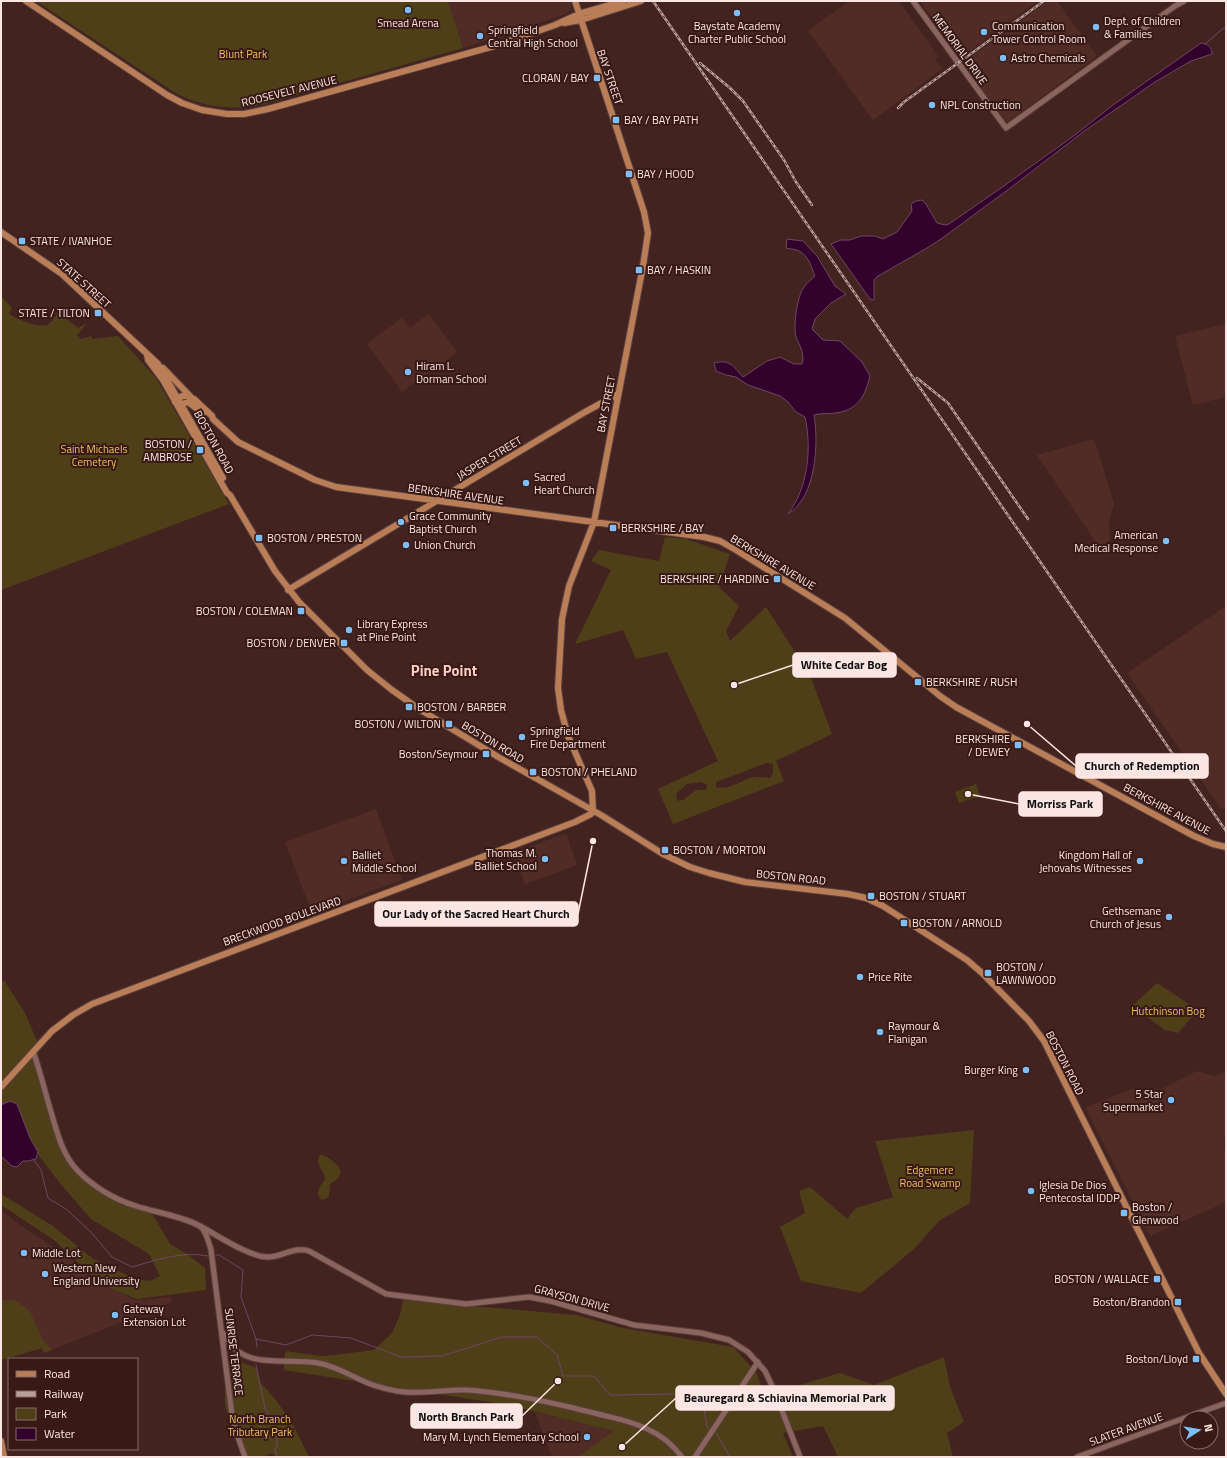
<svg xmlns="http://www.w3.org/2000/svg" width="1227" height="1458" font-family="'Titillium Web',sans-serif">
  <style>
    .built { fill: #512c26 }
    .green { fill: #4f3f19; fill-rule: evenodd }
    .water { fill: #32022d; stroke: #6f4664 }
    .lines { fill: none; stroke-linecap: round; stroke-linejoin: round }
    .stream { stroke: #6f4664; stroke-width: 1 }
    .minor-casing { stroke: #5b403d; stroke-width: 7 }
    .major-casing { stroke: #5b403d; stroke-width: 8 }
    .minor { stroke: #8a655f; stroke-width: 5 }
    .major { stroke: #b97d57; stroke-width: 6 }
    .rail-casing { stroke: #b99f9c; stroke-width: 2.5 }
    .rail { stroke: #381915; stroke-width: 1; stroke-dasharray: 3; stroke-linecap: butt }
    .poi-dot { fill: #7dbef9; stroke: #381915; stroke-width: 1.5 }
    .labels { text-anchor: middle; stroke-width: 4; stroke-linejoin: round; paint-order: stroke }
    .poi-label { font-size: 11px; fill: #fce6e3; stroke: #381915; text-anchor: start }
    .street-label { font-size: 11px; fill: #fce6e3; stroke: #381915 }
    .park-label { font-size: 11px; fill: #ebc160; stroke: #381915 }
    .district-label { font-size: 15px; font-weight: bold; fill: #f7cdc6; stroke: #381915 }
    .leader { fill: none; stroke: #fce6e3; stroke-width: 1.5 }
    .callout-dot { fill: #fce6e3; stroke: #381915; stroke-width: 1.5 }
    .callout { fill: #fce6e3; stroke: #fce6e3; stroke-width: 1.5 }
    .callout-label { font-size: 12px; text-anchor: middle; font-weight: bold; fill: #111 }
  </style>
  <rect width="100%" height="100%" fill="#43231f"/>
  <path class="built" d="M448 1H569L572 8 566 14 463 48Z
    M849 1H899L938 56 935 59 942 69 873 120 808 31Z
    M920 1H1038L960 58Z
    M1048 1H1057L1097 56 1006 123 963 63Z
    M429 314 457 352 402 392 367 344 402 318 410 328Z
    M1226 324V397L1193 405 1175 336Z
    M1094 439 1114 503 1109 523 1110 541 1099 547 1037 455Z
    M1226 606V808L1221 809 1127 673Z
    M376 809 402 880 312 913 285 842Z
    M566 833 577 865 525 884 513 853Z
    M1197 1071 1214 1076 1226 1072V1142L1223 1144 1226 1153V1202L1150 1236 1085 1107 1138 1087 1149 1095Z
    M1 1210 20 1225 73 1260 107 1287 136 1300 170 1297 172 1302 44 1353 42 1348 1 1360Z
    M535 1412 615 1431 664 1457H552Z"/>
  <path class="green" d="M36 1H448L463 48 265 104C233 111 203 108 174 92Z
    M1 296 12 308 9 314C16 319 39 328 47 325 51 323 55 317 58 313L78 328 87 323 77 335 81 339 91 336 92 339 118 336 156 378 229 504 1 590Z
    M665 537 686 539 730 554 719 587 739 606 726 631 730 641 766 607 810 675 832 734 776 761 784 781 673 824 658 789 718 761 667 652 636 659 623 630 575 644 611 570 591 561 599 550 659 561ZM767 763 773 764V773L770 778C765 777 759 777 754 777 740 780 730 791 716 787V782ZM701 782 707 785 706 790H696L683 800 678 801 676 794 687 784Z
    M976 784 980 796 959 803 955 792Z
    M4 980 25 1013 39 1046 36 1057 61 1149 73 1170 115 1196 150 1210 170 1244 187 1254 205 1268 206 1290 137 1299 107 1287 96 1279 54 1240 1 1205V1194L53 1226 93 1259 135 1279 150 1281 160 1276 149 1254 91 1219 59 1182 8 1115H1V982Z
    M1157 983 1198 1010 1178 1033 1165 1030 1132 1006Z
    M974 1130 970 1203 940 1220 914 1249 861 1293 801 1281 780 1227 805 1213 799 1191 810 1187 847 1219 856 1208 893 1197 875 1141Z
    M321 1154C329 1158 347 1168 338 1178 336 1181 332 1182 330 1184L329 1197 322 1200C313 1193 321 1186 325 1179 324 1170 313 1163 321 1154Z
    M404 1295 416 1297 417 1301 576 1315 623 1328 733 1347 756 1372 763 1391 770 1394 840 1373 874 1385 944 1357 950 1387 964 1422 947 1433 953 1457H838L823 1426 783 1433 793 1457H578L614 1431 508 1405 284 1370 285 1351 321 1356 335 1355 374 1350 392 1333 400 1315Z
    M13 1299 30 1311 42 1339 52 1350 44 1353 42 1348 1 1360V1301Z
    M231 1359 257 1368 260 1382 275 1399 291 1421 309 1457H277L272 1453 267 1455 266 1457H244L240 1452 225 1405V1370Z"/>
  <path class="water" d="M1201 43C1208 44 1212 47 1212 54L1191 61 1155 82 1083 132 1009 189 941 239 927 248 878 276 874 280V300L870 299 831 244 841 240H850L861 236H875L883 239 897 232 912 211 911 204 916 201 922 200 926 204 937 223 945 225 949 224 1001 188 1075 135 1113 105Z
    M787 239 803 241 817 256 835 286 846 294 831 303 815 319 812 329 823 340 840 341 862 362 870 376C865 396 858 410 836 413 828 414 821 413 814 415 819 444 816 497 788 514 808 488 812 448 805 417L796 412 788 402 780 396 748 385 736 377 726 375 716 371 714 363C730 359 733 366 743 377L767 361 780 357 794 364H802C805 354 800 346 796 337 793 326 797 296 804 287 807 283 811 280 815 276 811 267 809 256 799 251 795 249 790 249 786 248Z
    M10 1101 17 1104 30 1138 38 1152 36 1159 28 1161H23L17 1167 12 1166 1 1156V1105Z"/>
  <g class="lines">
    <path class="stream" d="M1205 44 1226 26
      M33 1159 41 1170 48 1198 66 1209 91 1232 112 1257 132 1267C156 1260 182 1251 208 1256
      M216 1255H219L243 1270 241 1297 256 1339 286 1345 312 1335 351 1338 401 1357 442 1356 502 1337H537L557 1355 563 1376H594L610 1395 680 1394 703 1401 707 1427 710 1429
      M256 1339 257 1347
      M256 1365 265 1408 271 1420 259 1424 267 1437 277 1436V1445L275 1450 277 1457
      M716 1433 730 1457"/>
    <defs>
      <path id="minor" d="M913 1 1006 128 1175 6 1184 1
        M33 1051C40 1071 45 1092 51 1112 57 1132 62 1154 77 1170 92 1186 115 1200 136 1206 150 1211 194 1219 202 1228 207 1234 209 1243 211 1250L232 1415 238 1437 245 1457
        M198 1225C216 1234 248 1257 268 1257 283 1257 294 1246 309 1251L386 1294 466 1304 529 1297 550 1301 634 1325 701 1333 729 1340 748 1352 765 1371 774 1390 800 1457
        M223 1333C242 1372 283 1357 318 1363 336 1366 351 1376 368 1383 377 1387 388 1389 397 1391 420 1395 444 1389 467 1390 511 1393 555 1403 598 1414 614 1418 632 1421 647 1429 661 1435 673 1445 682 1457
        M695 1457 758 1362
        M1077 1457 1226 1403"/>
      <path id="major" d="M26 1 167 95 182 103 202 110 227 114H244L268 109 498 45 555 25 579 14 623 1
        M575 1 644 212 648 233 643 266 594 522 569 586 562 619 558 688 561 710 568 736 592 791 593 811
        M564 23 581 20 641 1
        M1 232 62 274 158 364 223 478
        M147 355 148 360 163 380 227 493 230 495 275 571 299 602 367 670 392 690 419 709 500 758 601 815 663 854 690 867 709 873 745 882 848 894 866 898 883 906 967 960 982 973 1029 1021 1044 1041 1199 1353 1226 1394
        M163 368 191 397
        M175 402 182 396H187L194 399 212 416 213 419 238 442 315 480 336 487 704 537 720 541 736 550 845 618 940 696 956 707 1194 836 1213 844 1226 847
        M178 405 188 402 203 413
        M288 590 585 412 618 394
        M1 1087 52 1031 73 1015 92 1004 575 822 591 814 593 811
        M1 1441 4 1457"/>
    </defs>
    <use href="#minor" class="minor-casing"/>
    <use href="#major" class="major-casing"/>
    <use href="#minor" class="minor"/>
    <use href="#major" class="major"/>
    <defs>
      <path id="rail" d="M653 1 1226 831
        M700 63 730 88 743 101 784 160 796 182 812 205
        M898 108 904 102 1044 1
        M917 378 948 403 1028 519"/>
    </defs>
    <use href="#rail" class="rail-casing"/>
    <use href="#rail" class="rail"/>
  </g>
  <g class="poi-dot">
    <circle cx="408" cy="10" r="4"/>
    <circle cx="737" cy="13" r="4"/>
    <circle cx="1096" cy="27" r="4"/>
    <circle cx="984" cy="32" r="4"/>
    <circle cx="480" cy="36" r="4"/>
    <circle cx="1003" cy="58" r="4"/>
    <rect x="593" y="74" width="8" height="8" rx="2"/>
    <circle cx="932" cy="105" r="4"/>
    <rect x="612" y="116" width="8" height="8" rx="2"/>
    <rect x="625" y="170" width="8" height="8" rx="2"/>
    <rect x="18" y="237" width="8" height="8" rx="2"/>
    <rect x="635" y="266" width="8" height="8" rx="2"/>
    <rect x="94" y="309" width="8" height="8" rx="2"/>
    <circle cx="408" cy="372" r="4"/>
    <rect x="196" y="446" width="8" height="8" rx="2"/>
    <circle cx="526" cy="483" r="4"/>
    <circle cx="401" cy="522" r="4"/>
    <rect x="609" y="524" width="8" height="8" rx="2"/>
    <rect x="255" y="534" width="8" height="8" rx="2"/>
    <circle cx="1166" cy="541" r="4"/>
    <circle cx="406" cy="545" r="4"/>
    <rect x="773" y="575" width="8" height="8" rx="2"/>
    <rect x="297" y="607" width="8" height="8" rx="2"/>
    <circle cx="349" cy="630" r="4"/>
    <rect x="340" y="639" width="8" height="8" rx="2"/>
    <rect x="914" y="678" width="8" height="8" rx="2"/>
    <rect x="405" y="703" width="8" height="8" rx="2"/>
    <rect x="445" y="720" width="8" height="8" rx="2"/>
    <circle cx="522" cy="737" r="4"/>
    <rect x="1014" y="741" width="8" height="8" rx="2"/>
    <rect x="482" y="750" width="8" height="8" rx="2"/>
    <rect x="529" y="768" width="8" height="8" rx="2"/>
    <rect x="661" y="846" width="8" height="8" rx="2"/>
    <circle cx="545" cy="859" r="4"/>
    <circle cx="344" cy="861" r="4"/>
    <circle cx="1140" cy="861" r="4"/>
    <rect x="867" y="892" width="8" height="8" rx="2"/>
    <circle cx="1169" cy="917" r="4"/>
    <rect x="900" y="919" width="8" height="8" rx="2"/>
    <rect x="984" y="969" width="8" height="8" rx="2"/>
    <circle cx="860" cy="977" r="4"/>
    <circle cx="880" cy="1032" r="4"/>
    <circle cx="1026" cy="1070" r="4"/>
    <circle cx="1171" cy="1100" r="4"/>
    <circle cx="1031" cy="1191" r="4"/>
    <rect x="1120" y="1209" width="8" height="8" rx="2"/>
    <circle cx="24" cy="1253" r="4"/>
    <circle cx="45" cy="1274" r="4"/>
    <rect x="1153" y="1275" width="8" height="8" rx="2"/>
    <rect x="1174" y="1298" width="8" height="8" rx="2"/>
    <circle cx="115" cy="1315" r="4"/>
    <rect x="1192" y="1355" width="8" height="8" rx="2"/>
    <circle cx="587" cy="1437" r="4"/>
  </g>
  <g class="labels">
    <g class="poi-label">
      <text x="1104" y="25">Dept. of Children<tspan x="1104" dy="13">&amp; Families</tspan></text>
      <text x="408" y="27" text-anchor="middle">Smead Arena</text>
      <text x="737" y="30" text-anchor="middle">Baystate Academy<tspan x="737" dy="13">Charter Public School</tspan></text>
      <text x="992" y="30">Communication<tspan x="992" dy="13">Tower Control Room</tspan></text>
      <text x="488" y="34">Springfield<tspan x="488" dy="13">Central High School</tspan></text>
      <text x="1011" y="62">Astro Chemicals</text>
      <text x="589" y="82" text-anchor="end">CLORAN / BAY</text>
      <text x="940" y="109">NPL Construction</text>
      <text x="624" y="124">BAY / BAY PATH</text>
      <text x="637" y="178">BAY / HOOD</text>
      <text x="30" y="245">STATE / IVANHOE</text>
      <text x="647" y="274">BAY / HASKIN</text>
      <text x="90" y="317" text-anchor="end">STATE / TILTON</text>
      <text x="416" y="370">Hiram L.<tspan x="416" dy="13">Dorman School</tspan></text>
      <text x="192" y="448" text-anchor="end">BOSTON /<tspan x="192" dy="13">AMBROSE</tspan></text>
      <text x="534" y="481">Sacred<tspan x="534" dy="13">Heart Church</tspan></text>
      <text x="409" y="520">Grace Community<tspan x="409" dy="13">Baptist Church</tspan></text>
      <text x="621" y="532">BERKSHIRE / BAY</text>
      <text x="1158" y="539" text-anchor="end">American<tspan x="1158" dy="13">Medical Response</tspan></text>
      <text x="267" y="542">BOSTON / PRESTON</text>
      <text x="414" y="549">Union Church</text>
      <text x="769" y="583" text-anchor="end">BERKSHIRE / HARDING</text>
      <text x="293" y="615" text-anchor="end">BOSTON / COLEMAN</text>
      <text x="357" y="628">Library Express<tspan x="357" dy="13">at Pine Point</tspan></text>
      <text x="336" y="647" text-anchor="end">BOSTON / DENVER</text>
      <text x="926" y="686">BERKSHIRE / RUSH</text>
      <text x="417" y="711">BOSTON / BARBER</text>
      <text x="441" y="728" text-anchor="end">BOSTON / WILTON</text>
      <text x="530" y="735">Springfield<tspan x="530" dy="13">Fire Department</tspan></text>
      <text x="1010" y="743" text-anchor="end">BERKSHIRE<tspan x="1010" dy="13">/ DEWEY</tspan></text>
      <text x="478" y="758" text-anchor="end">Boston/Seymour</text>
      <text x="541" y="776">BOSTON / PHELAND</text>
      <text x="673" y="854">BOSTON / MORTON</text>
      <text x="537" y="857" text-anchor="end">Thomas M.<tspan x="537" dy="13">Balliet School</tspan></text>
      <text x="352" y="859">Balliet<tspan x="352" dy="13">Middle School</tspan></text>
      <text x="1132" y="859" text-anchor="end">Kingdom Hall of<tspan x="1132" dy="13">Jehovahs Witnesses</tspan></text>
      <text x="879" y="900">BOSTON / STUART</text>
      <text x="1161" y="915" text-anchor="end">Gethsemane<tspan x="1161" dy="13">Church of Jesus</tspan></text>
      <text x="912" y="927">BOSTON / ARNOLD</text>
      <text x="996" y="971">BOSTON /<tspan x="996" dy="13">LAWNWOOD</tspan></text>
      <text x="868" y="981">Price Rite</text>
      <text x="888" y="1030">Raymour &amp;<tspan x="888" dy="13">Flanigan</tspan></text>
      <text x="1018" y="1074" text-anchor="end">Burger King</text>
      <text x="1163" y="1098" text-anchor="end">5 Star<tspan x="1163" dy="13">Supermarket</tspan></text>
      <text x="1039" y="1189">Iglesia De Dios<tspan x="1039" dy="13">Pentecostal IDDP</tspan></text>
      <text x="1132" y="1211">Boston /<tspan x="1132" dy="13">Glenwood</tspan></text>
      <text x="32" y="1257">Middle Lot</text>
      <text x="53" y="1272">Western New<tspan x="53" dy="13">England University</tspan></text>
      <text x="1149" y="1283" text-anchor="end">BOSTON / WALLACE</text>
      <text x="1170" y="1306" text-anchor="end">Boston/Brandon</text>
      <text x="123" y="1313">Gateway<tspan x="123" dy="13">Extension Lot</tspan></text>
      <text x="1188" y="1363" text-anchor="end">Boston/Lloyd</text>
      <text x="579" y="1441" text-anchor="end">Mary M. Lynch Elementary School</text>
    </g>
    <g class="street-label">
      <text transform="translate(960 49) rotate(54)" y="4">MEMORIAL DRIVE</text>
      <text transform="translate(610 77) rotate(71)" y="4">BAY STREET</text>
      <text transform="translate(289 91) rotate(-14)" y="4">ROOSEVELT AVENUE</text>
      <text transform="translate(84 283) rotate(42)" y="4">STATE STREET</text>
      <text transform="translate(606 404) rotate(-79)" y="4">BAY STREET</text>
      <text transform="translate(214 442) rotate(61)" y="4">BOSTON ROAD</text>
      <text transform="translate(489 458) rotate(-31)" y="4">JASPER STREET</text>
      <text transform="translate(456 494) rotate(8)" y="4">BERKSHIRE AVENUE</text>
      <text transform="translate(773 562) rotate(31)" y="4">BERKSHIRE AVENUE</text>
      <text transform="translate(493 742) rotate(31)" y="4">BOSTON ROAD</text>
      <text transform="translate(1167 809) rotate(28)" y="4">BERKSHIRE AVENUE</text>
      <text transform="translate(791 877) rotate(6)" y="4">BOSTON ROAD</text>
      <text transform="translate(282 921) rotate(-20)" y="4">BRECKWOOD BOULEVARD</text>
      <text transform="translate(1065 1063) rotate(63)" y="4">BOSTON ROAD</text>
      <text transform="translate(572 1298) rotate(15)" y="4">GRAYSON DRIVE</text>
      <text transform="translate(234 1352) rotate(83)" y="4">SUNRISE TERRACE</text>
      <text transform="translate(1126 1429) rotate(-20)" y="4">SLATER AVENUE</text>
    </g>
    <g class="park-label">
      <text x="243" y="58">Blunt Park</text>
      <text x="94" y="453">Saint Michaels<tspan x="94" dy="13">Cemetery</tspan></text>
      <text x="1168" y="1015">Hutchinson Bog</text>
      <text x="930" y="1174">Edgemere<tspan x="930" dy="13">Road Swamp</tspan></text>
      <text x="260" y="1423">North Branch<tspan x="260" dy="13">Tributary Park</tspan></text>
    </g>
    <g class="district-label">
      <text x="444" y="676">Pine Point</text>
    </g>
  </g>
  <path class="leader" d="M734 685L793 665M1027 724L1076 766M968 794L1019 804M593 841L578 914M622 1447L676 1398M558 1381L522 1416"/>
  <g class="callout-dot">
    <circle cx="734" cy="685" r="4"/>
    <circle cx="1027" cy="724" r="4"/>
    <circle cx="968" cy="794" r="4"/>
    <circle cx="593" cy="841" r="4"/>
    <circle cx="622" cy="1447" r="4"/>
    <circle cx="558" cy="1381" r="4"/>
  </g>
  <g class="callout">
    <rect x="793" y="653" width="103" height="24" rx="4"/>
    <rect x="1076" y="754" width="132" height="24" rx="4"/>
    <rect x="1019" y="792" width="83" height="24" rx="4"/>
    <rect x="375" y="902" width="203" height="24" rx="4"/>
    <rect x="676" y="1386" width="218" height="24" rx="4"/>
    <rect x="411" y="1404" width="111" height="24" rx="4"/>
  </g>
  <g class="callout-label">
    <text x="844" y="669">White Cedar Bog</text>
    <text x="1142" y="770">Church of Redemption</text>
    <text x="1060" y="808">Morriss Park</text>
    <text x="476" y="918">Our Lady of the Sacred Heart Church</text>
    <text x="785" y="1402">Beauregard &amp; Schiavina Memorial Park</text>
    <text x="466" y="1421">North Branch Park</text>
  </g>
  <rect width="1227" height="1458" fill="none" stroke="#fce6e3" stroke-width="4"/>
  <rect x="8" y="1358" width="130" height="92" fill="#381915" stroke="#866b67"/>
  <rect x="16" y="1371" width="20" height="6" fill="#b97d57" stroke="#866b67"/>
  <text x="44" y="1378" font-size="12" fill="#fce6e3">Road</text>
  <rect x="16" y="1391" width="20" height="6" fill="#b99f9c" stroke="#866b67"/>
  <text x="44" y="1398" font-size="12" fill="#fce6e3">Railway</text>
  <rect x="16" y="1408" width="20" height="12" fill="#4f3f19" stroke="#866b67"/>
  <text x="44" y="1418" font-size="12" fill="#fce6e3">Park</text>
  <rect x="16" y="1428" width="20" height="12" fill="#32022d" stroke="#866b67"/>
  <text x="44" y="1438" font-size="12" fill="#fce6e3">Water</text>
  <g transform="translate(1199 1430) rotate(78)"><circle r="19" fill="#381915" stroke="#866b67"/>
  <path d="M0-3L7 15L0 10L-7 15Z" fill="#7dbef9"/>
  <text y="-6" font-size="11" font-weight="bold" text-anchor="middle" fill="#fce6e3">N</text>
  </g>
</svg>
